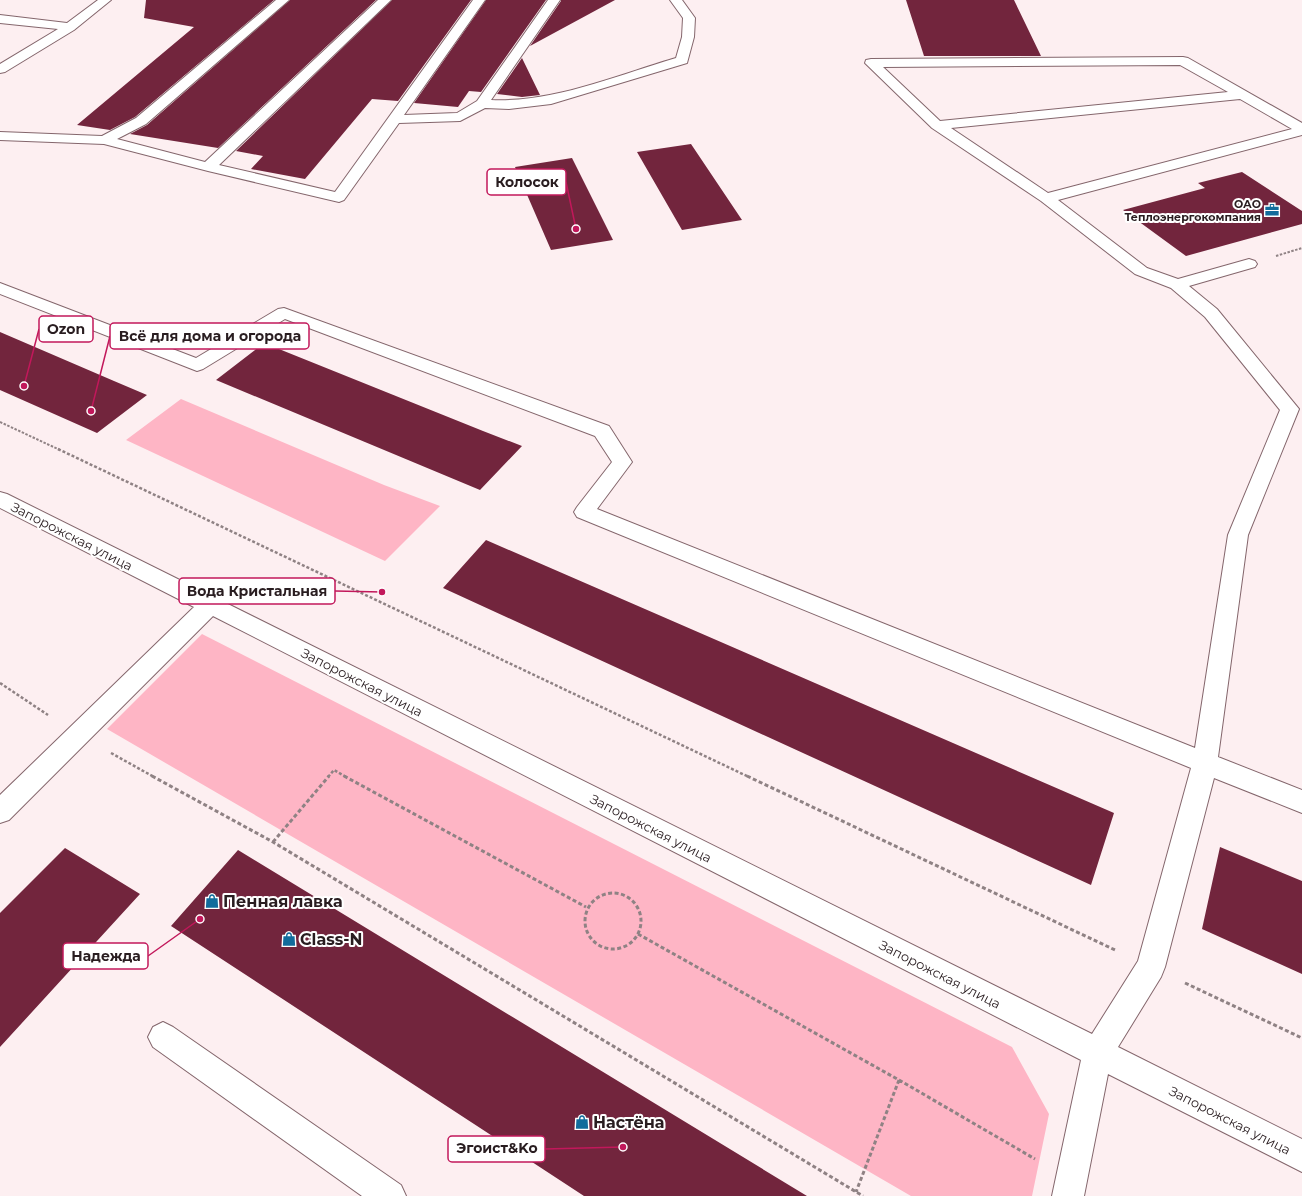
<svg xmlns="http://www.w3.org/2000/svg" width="1302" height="1196" font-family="Montserrat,sans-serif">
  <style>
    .green { fill: #feb5c5 }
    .building { fill: #72253d }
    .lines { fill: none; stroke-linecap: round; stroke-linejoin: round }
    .minor-casing { stroke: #84666c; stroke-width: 2 }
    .path-far2 { stroke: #8f8284; stroke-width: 2; stroke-dasharray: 2.5 1.5; stroke-linecap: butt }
    .path-far1 { stroke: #8f8284; stroke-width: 2.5; stroke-dasharray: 3 2; stroke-linecap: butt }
    .path { stroke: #8f8284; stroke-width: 3; stroke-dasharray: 4 2.5; stroke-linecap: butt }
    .minor { fill: #fff; fill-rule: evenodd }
    .labels { text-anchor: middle; stroke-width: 4; stroke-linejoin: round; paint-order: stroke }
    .far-poi-label { font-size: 11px; font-weight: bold; fill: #291d20; stroke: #fff; text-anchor: end }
    .street-label { font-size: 13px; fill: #291d20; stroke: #fff }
    .near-poi-label { font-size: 16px; font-weight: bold; fill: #291d20; stroke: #fff; text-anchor: start }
    .leader { fill: none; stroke: #c2185b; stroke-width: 1.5 }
    .callout-dot { fill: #c2185b; stroke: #fff; stroke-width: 1.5 }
    .callout { fill: #fff; stroke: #c2185b; stroke-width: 1.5 }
    .callout-label { font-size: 14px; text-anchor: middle; font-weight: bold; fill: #291d20 }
  </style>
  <rect width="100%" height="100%" fill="#fdeff1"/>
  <path class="green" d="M181 399 384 485 440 506 385 561 126 440Z
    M202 634 1012 1047 1049 1114 1032 1196H911L107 729Z"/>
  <path class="building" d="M146 0H274L135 117 110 130 77 125 194 27 144 18Z
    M290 0H376L218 148 130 134 147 125Z
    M392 0H471L398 101 372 99 305 179 251 169 263 156 236 151Z
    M486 0H546L481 92 469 91 458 107 414 103Z
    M561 0H615L530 46 561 1Z
    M906 0H1014L1041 56H924Z
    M522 58 540 95 522 97 497 94Z
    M691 144 742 220 682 230 637 152Z
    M572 158 613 240 551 250 515 167Z
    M1242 172 1302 211V224L1186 256 1123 210 1205 188 1198 183Z
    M0 332 114 381 147 395 97 433 0 390Z
    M264 343 483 431 522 446 480 490 216 380Z
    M486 540 1114 813 1091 885 443 588Z
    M1220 847 1302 881V974L1202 929Z
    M65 848 140 894 0 1047V913Z
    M238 850 807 1196H584L171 926Z"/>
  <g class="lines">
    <defs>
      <path id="minor" d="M98 0H111L74 30 5 72 0 73V64L58 29 0 23V15L67 23Z
        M276 0H289L146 124 117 139 205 162 378 0H391L219 165 335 192 473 0H485L404 115 457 113 477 101 548 0H560L491 100C553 103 618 75 676 58L682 37 683 18 670 0H682L695 18 694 37 687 63 551 104 509 109 485 108 460 121 399 123 344 200 339 202 208 171 104 144 0 140V132L102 136 136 118Z
        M1183 57 1188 58 1302 123V135L1058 200 1147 268 1178 279 1249 259 1255 261 1257 264 1255 267 1189 286 1217 309 1299 409 1248 535 1218 757 1302 790V813L1214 778 1165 967 1161 977 1118 1047 1302 1139V1172L1108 1074 1084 1196H1052L1081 1060 213 616 9 820 0 823V795L194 607 0 508V492L7 494 1092 1034 1138 961 1191 768 577 517 574 512 577 507 612 462 595 436 285 319 203 369 197 371 0 294V283L196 358 278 309 284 308 609 426 632 462 597 509 1195 748 1228 535 1280 410 1205 317 1171 288 1135 274 1041 201 932 128 865 63 866 60 871 59ZM1180 65 1228 92 940 121 883 67ZM1240 99 1292 129 1048 193 951 128Z
        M163 1022 173 1027 401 1185 406 1196H362L153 1047 148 1037 153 1027Z"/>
    </defs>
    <use href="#minor" class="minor-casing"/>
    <path class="path-far2" d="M1276 256 1302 248
      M0 422 60 450"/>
    <path class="path-far1" d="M58 449 749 777
      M0 683 48 715
      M111 753 154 777
      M328 777 334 770 346 777"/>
    <path class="path" d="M152 776 273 842 863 1196
      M344 776 586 907
      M747 776 1115 950
      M273 842 329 776
      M585 921a28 28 0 1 1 56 0a28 28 0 1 1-56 0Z
      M638 934 899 1080 856 1192
      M1185 983 1302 1038
      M899 1080 1035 1159"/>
    <use href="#minor" class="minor"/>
  </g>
  <defs>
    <symbol id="office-bare" viewBox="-9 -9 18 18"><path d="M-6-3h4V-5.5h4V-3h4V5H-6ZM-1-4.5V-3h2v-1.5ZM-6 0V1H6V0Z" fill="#126c9c" stroke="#fff" stroke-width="2.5" paint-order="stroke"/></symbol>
    <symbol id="shop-bare" viewBox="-9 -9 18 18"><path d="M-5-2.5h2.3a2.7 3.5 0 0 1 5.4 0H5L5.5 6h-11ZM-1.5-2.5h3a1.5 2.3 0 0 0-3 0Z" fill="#126c9c" stroke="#fff" stroke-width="2.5" paint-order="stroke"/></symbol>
  </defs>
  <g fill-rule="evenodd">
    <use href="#office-bare" x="1262" y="200" width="20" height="20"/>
    <use href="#shop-bare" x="202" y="891" width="20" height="20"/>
    <use href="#shop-bare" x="279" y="929" width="20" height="20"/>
    <use href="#shop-bare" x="572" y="1112" width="20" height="20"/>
  </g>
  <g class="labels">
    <g class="far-poi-label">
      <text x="1261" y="208">ОАО<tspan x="1261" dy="13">Теплоэнергокомпания</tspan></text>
    </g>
    <g class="street-label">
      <text transform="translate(72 536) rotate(27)" y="5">Запорожская улица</text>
      <text transform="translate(362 682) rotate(27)" y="5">Запорожская улица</text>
      <text transform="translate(651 828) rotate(27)" y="5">Запорожская улица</text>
      <text transform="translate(940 974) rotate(27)" y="5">Запорожская улица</text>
      <text transform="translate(1230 1120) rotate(27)" y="5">Запорожская улица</text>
    </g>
    <g class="near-poi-label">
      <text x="223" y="907">Пенная лавка</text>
      <text x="300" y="945">Class-N</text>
      <text x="593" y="1128">Настёна</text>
    </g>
  </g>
  <path class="leader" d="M576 229L566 182M24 386L39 329M91 411L110 336M382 592L335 591M200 919L148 956M623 1147L545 1149"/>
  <g class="callout-dot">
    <circle cx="576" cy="229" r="4"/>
    <circle cx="24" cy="386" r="4"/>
    <circle cx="91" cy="411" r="4"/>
    <circle cx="382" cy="592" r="4"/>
    <circle cx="200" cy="919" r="4"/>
    <circle cx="623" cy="1147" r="4"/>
  </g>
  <g class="callout">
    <rect x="487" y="169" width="79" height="26" rx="4"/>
    <rect x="39" y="316" width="54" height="26" rx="4"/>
    <rect x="110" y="323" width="199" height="26" rx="4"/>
    <rect x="179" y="578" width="156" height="26" rx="4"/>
    <rect x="63" y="943" width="85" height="26" rx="4"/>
    <rect x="448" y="1136" width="97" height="26" rx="4"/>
  </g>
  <g class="callout-label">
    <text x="527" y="187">Колосок</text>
    <text x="66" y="334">Ozon</text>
    <text x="210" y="341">Всё для дома и огорода</text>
    <text x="257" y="596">Вода Кристальная</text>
    <text x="106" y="961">Надежда</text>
    <text x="497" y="1153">Эгоист&amp;Kо</text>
  </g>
</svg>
